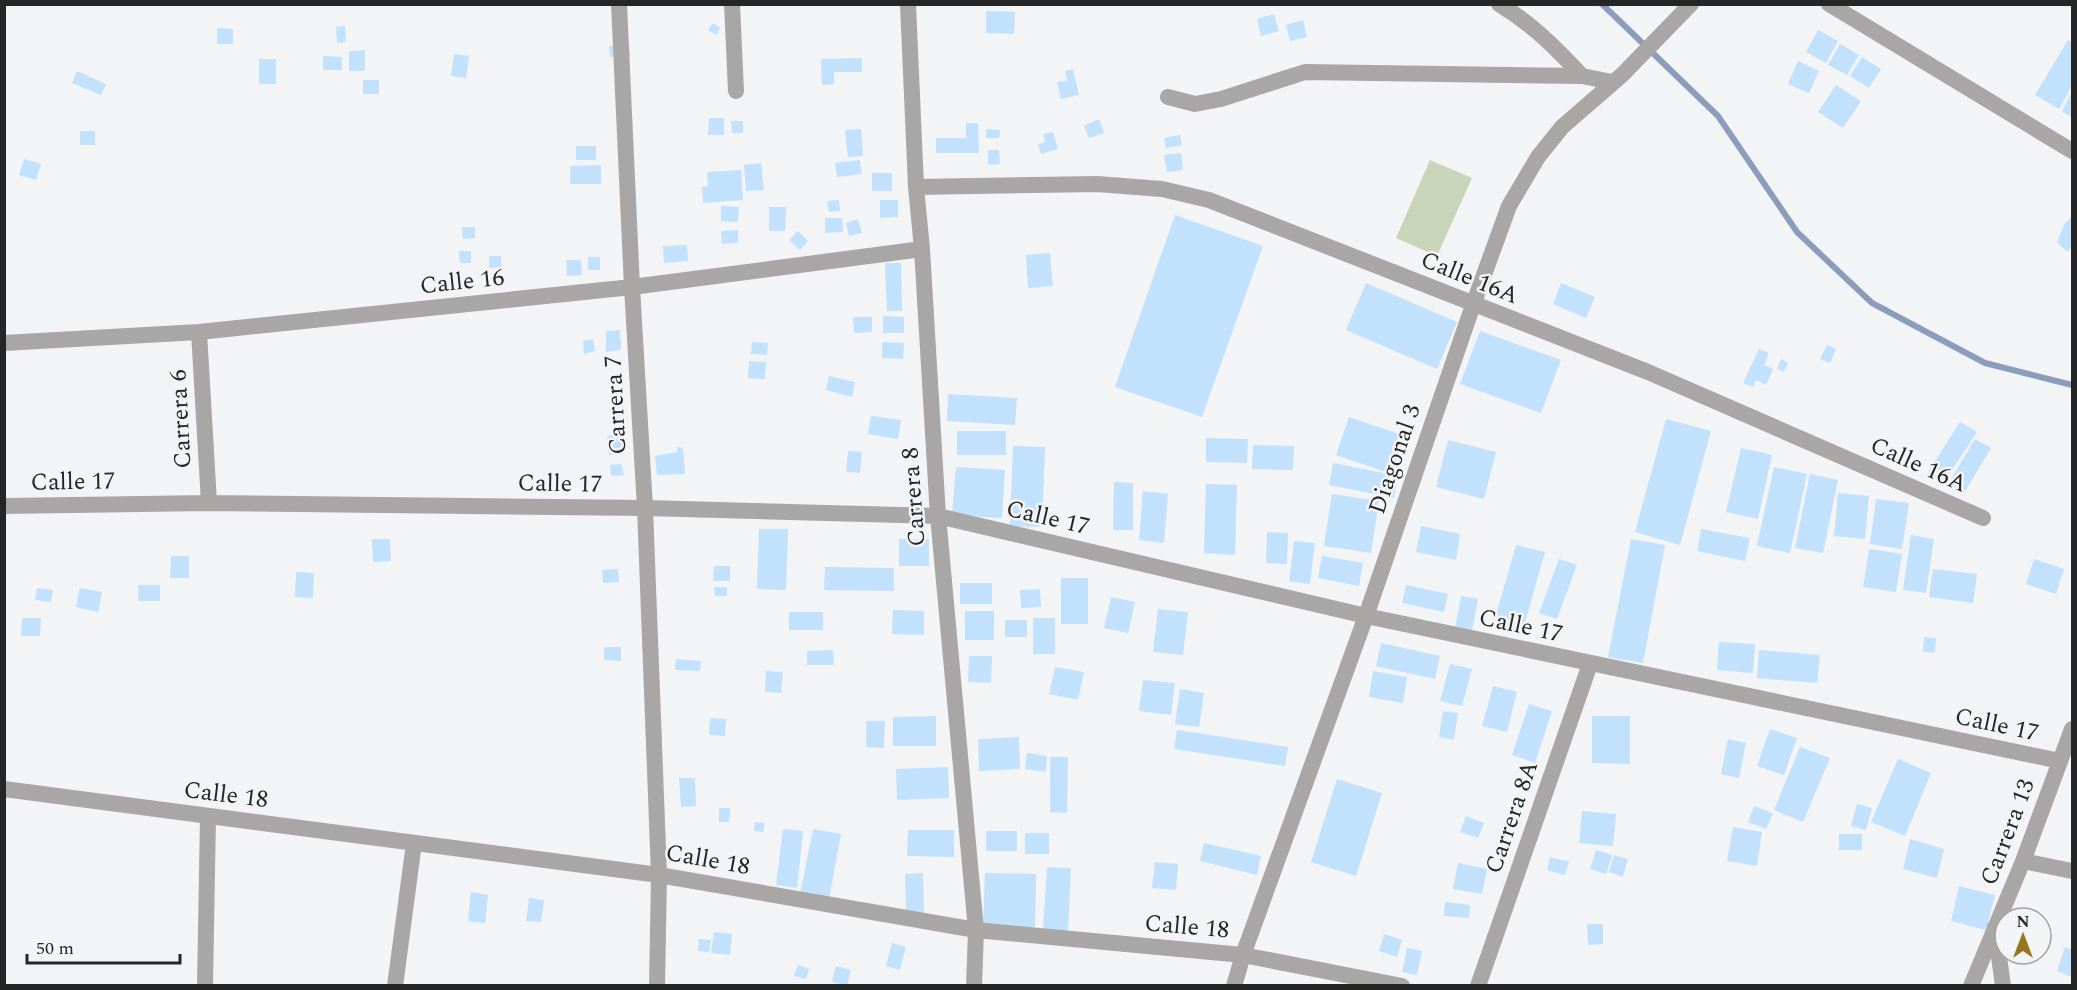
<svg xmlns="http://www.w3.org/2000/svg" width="2077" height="990" font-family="Spectral,serif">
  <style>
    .green { fill: #c9d4b9 }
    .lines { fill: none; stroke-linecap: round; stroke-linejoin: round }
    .stream { stroke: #8b9cbc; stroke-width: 6 }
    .building { fill: #c1e1fd }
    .minor { stroke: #a8a7a6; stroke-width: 16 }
    .tertiary { stroke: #a8a7a6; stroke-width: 16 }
    .labels { text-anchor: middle; stroke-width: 5; stroke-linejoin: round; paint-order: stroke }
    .street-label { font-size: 24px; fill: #252626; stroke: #f2f4f6 }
  </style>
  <rect width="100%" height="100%" fill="#f2f4f6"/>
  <path class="green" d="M1430 160 1472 178 1437 256 1396 238Z"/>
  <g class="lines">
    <path class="stream" d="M1602 4 1718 116 1797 232 1872 303 1985 363 2072 385"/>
  </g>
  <path class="building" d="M986 11 1015 12 1014 34 986 33Z
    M1274 14 1279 31 1261 36 1257 19Z
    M1303 20 1307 37 1290 41 1286 25Z
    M713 23 720 28 716 35 708 30Z
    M345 26 346 42 337 43 336 27Z
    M217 28 233 29V44H217Z
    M1818 30 1838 41 1826 63 1806 52Z
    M2068 40 2072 43V86L2059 109 2035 95Z
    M1840 44 1859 55 1847 75 1828 65Z
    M629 45 630 56 610 57 609 46Z
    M365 50V71H349V51Z
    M454 54 469 56 466 78 451 76Z
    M323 56 342 57V70H323Z
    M1862 57 1881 69 1869 88 1850 76Z
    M862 58V72H834V84L822 85 821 59Z
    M259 59H276V84H259Z
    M1798 61 1819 71 1809 93 1788 84Z
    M1073 69 1079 95 1061 99 1057 82 1067 81 1065 71Z
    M77 71 106 84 101 95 72 83Z
    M363 80H379V94H363Z
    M1836 85 1861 101 1843 128 1818 112Z
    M2072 91V117L2062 112Z
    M709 118H724V135H708Z
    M1099 119 1104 133 1089 138 1084 126Z
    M731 121H743V133H732Z
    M966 123H978L979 153H936V138H966Z
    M861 129 863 156 848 157 845 130Z
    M986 129 1000 130 999 138H986Z
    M80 131H95V145H80Z
    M1053 132 1058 149 1041 154 1038 144 1045 142 1043 134Z
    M1180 135 1182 145 1166 148 1164 138Z
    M576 146H596V160H576Z
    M988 150H999L1000 164 988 165Z
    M1181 153 1183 170 1167 172 1164 155Z
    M24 159 41 164 36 180 19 175Z
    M860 160 862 174 837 177 835 163Z
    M761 163 764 190 746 191 744 165Z
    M601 165V184H570V166Z
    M741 170 743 200 703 203 702 187 708 186 707 172Z
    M872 173H892V191H872Z
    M839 200 840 211 829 212 827 201Z
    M880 200H898V217L880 218Z
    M721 206 739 207 738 222 721 221Z
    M769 207H786L785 231H769Z
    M1175 215 1263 246 1202 417 1115 387Z
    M2072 217V246L2067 252 2057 242 2065 223Z
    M825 218H842L843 232 825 233Z
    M858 219 862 233 849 236 846 223Z
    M462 227H475V238L463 239Z
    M738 230V243L722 244 721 231Z
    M798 231 808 241 800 250 789 240Z
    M687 245 688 261 664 263 663 246Z
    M459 251H471V263H460Z
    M1050 253 1053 286 1028 288 1026 255Z
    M489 256H501V267L489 268Z
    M588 257H600V270H588Z
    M566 260H581L582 275 567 276Z
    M885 263H901L902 311H887Z
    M1366 283 1457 322 1437 369 1346 330Z
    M1561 283 1595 297 1586 318 1553 304Z
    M883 316 904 317V333H883Z
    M853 317H872V332L854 333Z
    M620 330 621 350 606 352V331Z
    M1480 331 1561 360 1541 413 1460 384Z
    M593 339 595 351 584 354 583 341Z
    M752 342 768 343 767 355 751 354Z
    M882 342 904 343 903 359 882 358Z
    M1827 345 1836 349 1830 363 1820 359Z
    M1759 349 1769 353 1764 365 1773 369 1766 385 1756 380 1753 387 1743 383Z
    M1781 359 1788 363 1784 372 1777 369Z
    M749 361 766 362 765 379 748 378Z
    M829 376 855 382 852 397 826 390Z
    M948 394 1017 398 1015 425 947 421Z
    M871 416 901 420 898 439 868 434Z
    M1349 417 1405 436 1392 474 1336 455Z
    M1666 419 1711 431 1680 545 1635 532Z
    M1960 422 1977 432 1944 482 1928 472Z
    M957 431H1006V455H957Z
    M621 433 624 453 609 455 607 436Z
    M1206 438 1248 439 1247 463 1206 462Z
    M1975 439 1991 448 1964 493 1948 484Z
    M1448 440 1496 452 1484 499 1436 487Z
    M1253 445 1294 446 1293 470 1252 469Z
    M1013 446 1045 447 1042 527 1010 526Z
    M677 447 683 448 685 474 657 475 655 456 677 452Z
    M1741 448 1772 455 1758 519 1726 512Z
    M848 451 862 452 860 473 846 472Z
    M1333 463 1398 476 1394 498 1329 485Z
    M621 464 624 475 611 476 610 465Z
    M956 467 1005 470 1002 518 952 515Z
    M1774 467 1807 474 1790 553 1757 546Z
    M1810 474 1838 480 1823 553 1795 548Z
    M1114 482 1133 483V530H1113Z
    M1206 484 1237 485 1235 555 1204 553Z
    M1143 491 1168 494 1164 543 1139 540Z
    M1838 493 1869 496 1865 539 1834 536Z
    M1332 494 1379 501 1371 553 1324 546Z
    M1876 499 1909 503 1902 549 1870 544Z
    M1421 526 1460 534 1456 560 1416 552Z
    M759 529H788L786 590 757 589Z
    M1701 529 1750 538 1745 561 1697 551Z
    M1267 532 1288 533 1287 564 1266 563Z
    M1911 535 1934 539 1926 593 1903 590Z
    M372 539H390L391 561 373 562Z
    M899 539H929V566H899Z
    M1631 539 1665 545 1643 663 1608 657Z
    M1294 541 1315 543 1310 584 1289 581Z
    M1516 545 1545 552 1522 633 1493 625Z
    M1869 549 1902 554 1896 592 1863 587Z
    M171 556H189V578H170Z
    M1322 556 1363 563 1359 586 1318 578Z
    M1559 559 1577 565 1557 619 1539 613Z
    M2034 559 2064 569 2056 594 2026 584Z
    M714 566H730V581H713Z
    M825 567 894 568V591L824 590Z
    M618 569 619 582 603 583 602 570Z
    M1933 569 1977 574 1973 603 1929 597Z
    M296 572 314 573 313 598 295 597Z
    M1061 578H1088V624H1061Z
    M960 583H992V604H960Z
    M138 585H160V601H138Z
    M1406 585 1448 594 1444 612 1402 603Z
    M714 587H727V596H715Z
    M37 588 53 590 51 602 35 600Z
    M80 588 102 592 98 612 76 607Z
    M1040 589 1041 607 1021 608 1020 590Z
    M1461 596 1478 599 1472 632 1455 629Z
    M1111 597 1135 602 1128 633 1104 628Z
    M1158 609 1188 612 1183 655 1153 652Z
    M893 610 924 611V635L892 634Z
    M965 611H994V640H965Z
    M789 612H823V630H789Z
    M22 618H41L40 636H21Z
    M1033 618H1055V654H1033Z
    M1005 620H1027V637H1005Z
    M1924 637 1936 638 1935 653 1923 652Z
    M1719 642 1755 644 1753 673 1717 670Z
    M1381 643 1440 656 1435 679 1376 666Z
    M604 647H621V661L604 660Z
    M833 650 834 665H807V651Z
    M1759 650 1820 655 1817 683 1757 678Z
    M969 656H992L991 683 968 682Z
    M676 659 701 661 700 671 675 670Z
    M1450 664 1472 669 1462 706 1440 701Z
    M1055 667 1084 672 1078 700 1049 694Z
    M766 671 783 672 781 693 765 692Z
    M1373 671 1407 677 1403 703 1369 697Z
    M1143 680 1175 683 1171 715 1139 711Z
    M1493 686 1517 692 1507 732 1482 726Z
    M1180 689 1204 693 1199 727 1175 724Z
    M1529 704 1552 711 1535 763 1512 755Z
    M1443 711 1458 713 1454 740 1439 737Z
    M936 716V746H893V717Z
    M1592 716H1630V764L1592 763Z
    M710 718 726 719 725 736 709 735Z
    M866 721H885L884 748 866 747Z
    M1770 729 1797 738 1784 775 1757 766Z
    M1177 730 1288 747 1285 766 1174 749Z
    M1019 737 1020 769 979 771 978 739Z
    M1728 739 1746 743 1739 778 1721 774Z
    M1800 747 1830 758 1803 822 1774 810Z
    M1027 753 1047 756 1046 772 1025 769Z
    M1050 757H1068L1067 813 1050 812Z
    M1898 759 1931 773 1905 836 1871 822Z
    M948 767 949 798 897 800 896 769Z
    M679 778H695L696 806 681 807Z
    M1337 779 1382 793 1356 876 1311 862Z
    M1857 804 1872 808 1866 830 1851 826Z
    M1754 806 1773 813 1766 829 1748 822Z
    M719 808H730L729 822H719Z
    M1582 811 1616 814 1613 846 1579 843Z
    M1466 816 1484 823 1478 838 1460 832Z
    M755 822 765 823 763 832 754 831Z
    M1733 827 1762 832 1757 866 1727 861Z
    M783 829 803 831 797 888 776 885Z
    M813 829 841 834 829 899 800 894Z
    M908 830H954V857L907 856Z
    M986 831H1017V851H986Z
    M1025 833H1049V854H1025Z
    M1839 834H1862V850H1839Z
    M1910 839 1944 849 1937 878 1903 869Z
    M1204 843 1261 856 1257 875 1200 861Z
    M1596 850 1612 855 1606 874 1590 869Z
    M1614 855 1628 859 1623 877 1609 872Z
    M1550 857 1569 862 1565 875 1547 870Z
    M1155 862 1178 864 1176 890 1152 888Z
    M1458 863 1487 869 1482 894 1453 889Z
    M1047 867 1071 868 1068 932 1043 931Z
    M923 873 924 913 906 914 905 874Z
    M985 873 1036 874 1035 927 983 926Z
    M1959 886 1995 895 1986 930 1951 921Z
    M471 892 488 895 485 923 468 921Z
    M529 898 544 900 541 922 526 921Z
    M1445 902 1470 905 1469 918 1444 916Z
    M1587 924H1603V944L1588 945Z
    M714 932 732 934 730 955 711 953Z
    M1384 934 1402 940 1397 957 1379 951Z
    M699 939 711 940 709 952 698 951Z
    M892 943 906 947 900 970 886 966Z
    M2065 947 2072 950V977L2057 971Z
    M1407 948 1422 951 1417 975 1402 972Z
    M798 965 809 969 806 979 794 976Z
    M836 966 851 970 847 986 832 982Z"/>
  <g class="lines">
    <path class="minor" d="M619 4 632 287 645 508 659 875 657 986
      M732 4 736 91
      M908 4 916 187 922 249 938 516 976 930 974 986
      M1499 4C1531 23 1556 48 1582 76
      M1829 4 2072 151
      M1168 97 1195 104 1221 99 1305 72 1582 76 1612 82
      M916 187 1097 184 1162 189 1209 200 1648 372 1983 518
      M199 332 209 503
      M4 343 199 332 632 287 922 249
      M4 506 209 503 645 508 938 516 1366 616 2060 761
      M4 789 659 875 976 930 1243 955 1402 986
      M1995 927 2003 986
      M205 986 208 816
      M395 986 414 843
      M1234 986 1243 955 1366 616 1473 305 1509 206 1538 157 1562 127 1622 75 1691 4
      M1478 986 1590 664"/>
    <path class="tertiary" d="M2023 861 2072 871
      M1971 986 2023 861 2072 729"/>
  </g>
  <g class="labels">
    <g class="street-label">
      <text transform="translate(1470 277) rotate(22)" y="8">Calle 16A</text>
      <text transform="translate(462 281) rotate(-6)" y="8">Calle 16</text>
      <text transform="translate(615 405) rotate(-93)" y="8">Carrera 7</text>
      <text transform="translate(180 419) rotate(-93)" y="8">Carrera 6</text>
      <text transform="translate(1394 459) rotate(-71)" y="8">Diagonal 3</text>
      <text transform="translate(1919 464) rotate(24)" y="8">Calle 16A</text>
      <text transform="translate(73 481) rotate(-1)" y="8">Calle 17</text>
      <text transform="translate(560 483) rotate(1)" y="8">Calle 17</text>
      <text transform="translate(913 497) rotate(-94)" y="8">Carrera 8</text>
      <text transform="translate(1048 517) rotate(13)" y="8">Calle 17</text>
      <text transform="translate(1521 625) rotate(12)" y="8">Calle 17</text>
      <text transform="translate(1997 724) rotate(12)" y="8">Calle 17</text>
      <text transform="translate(226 794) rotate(7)" y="8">Calle 18</text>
      <text transform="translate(1511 817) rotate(-71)" y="8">Carrera 8A</text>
      <text transform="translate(2007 832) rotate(-69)" y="8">Carrera 13</text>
      <text transform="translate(708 859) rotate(10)" y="8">Calle 18</text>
      <text transform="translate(1187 926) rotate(5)" y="8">Calle 18</text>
    </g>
  </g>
  <rect width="2077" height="990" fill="none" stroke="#252626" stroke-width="12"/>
  <g transform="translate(2023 936)"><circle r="28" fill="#f2f4f6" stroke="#a0a2a3" stroke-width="1.5"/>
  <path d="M0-4.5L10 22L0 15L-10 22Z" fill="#98761f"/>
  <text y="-9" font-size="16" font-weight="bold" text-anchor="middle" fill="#252626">N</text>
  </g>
  <path d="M27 954v9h153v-9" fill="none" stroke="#252626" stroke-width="3"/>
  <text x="36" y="954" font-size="18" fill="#252626" stroke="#f2f4f6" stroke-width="4.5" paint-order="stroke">50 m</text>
</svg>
